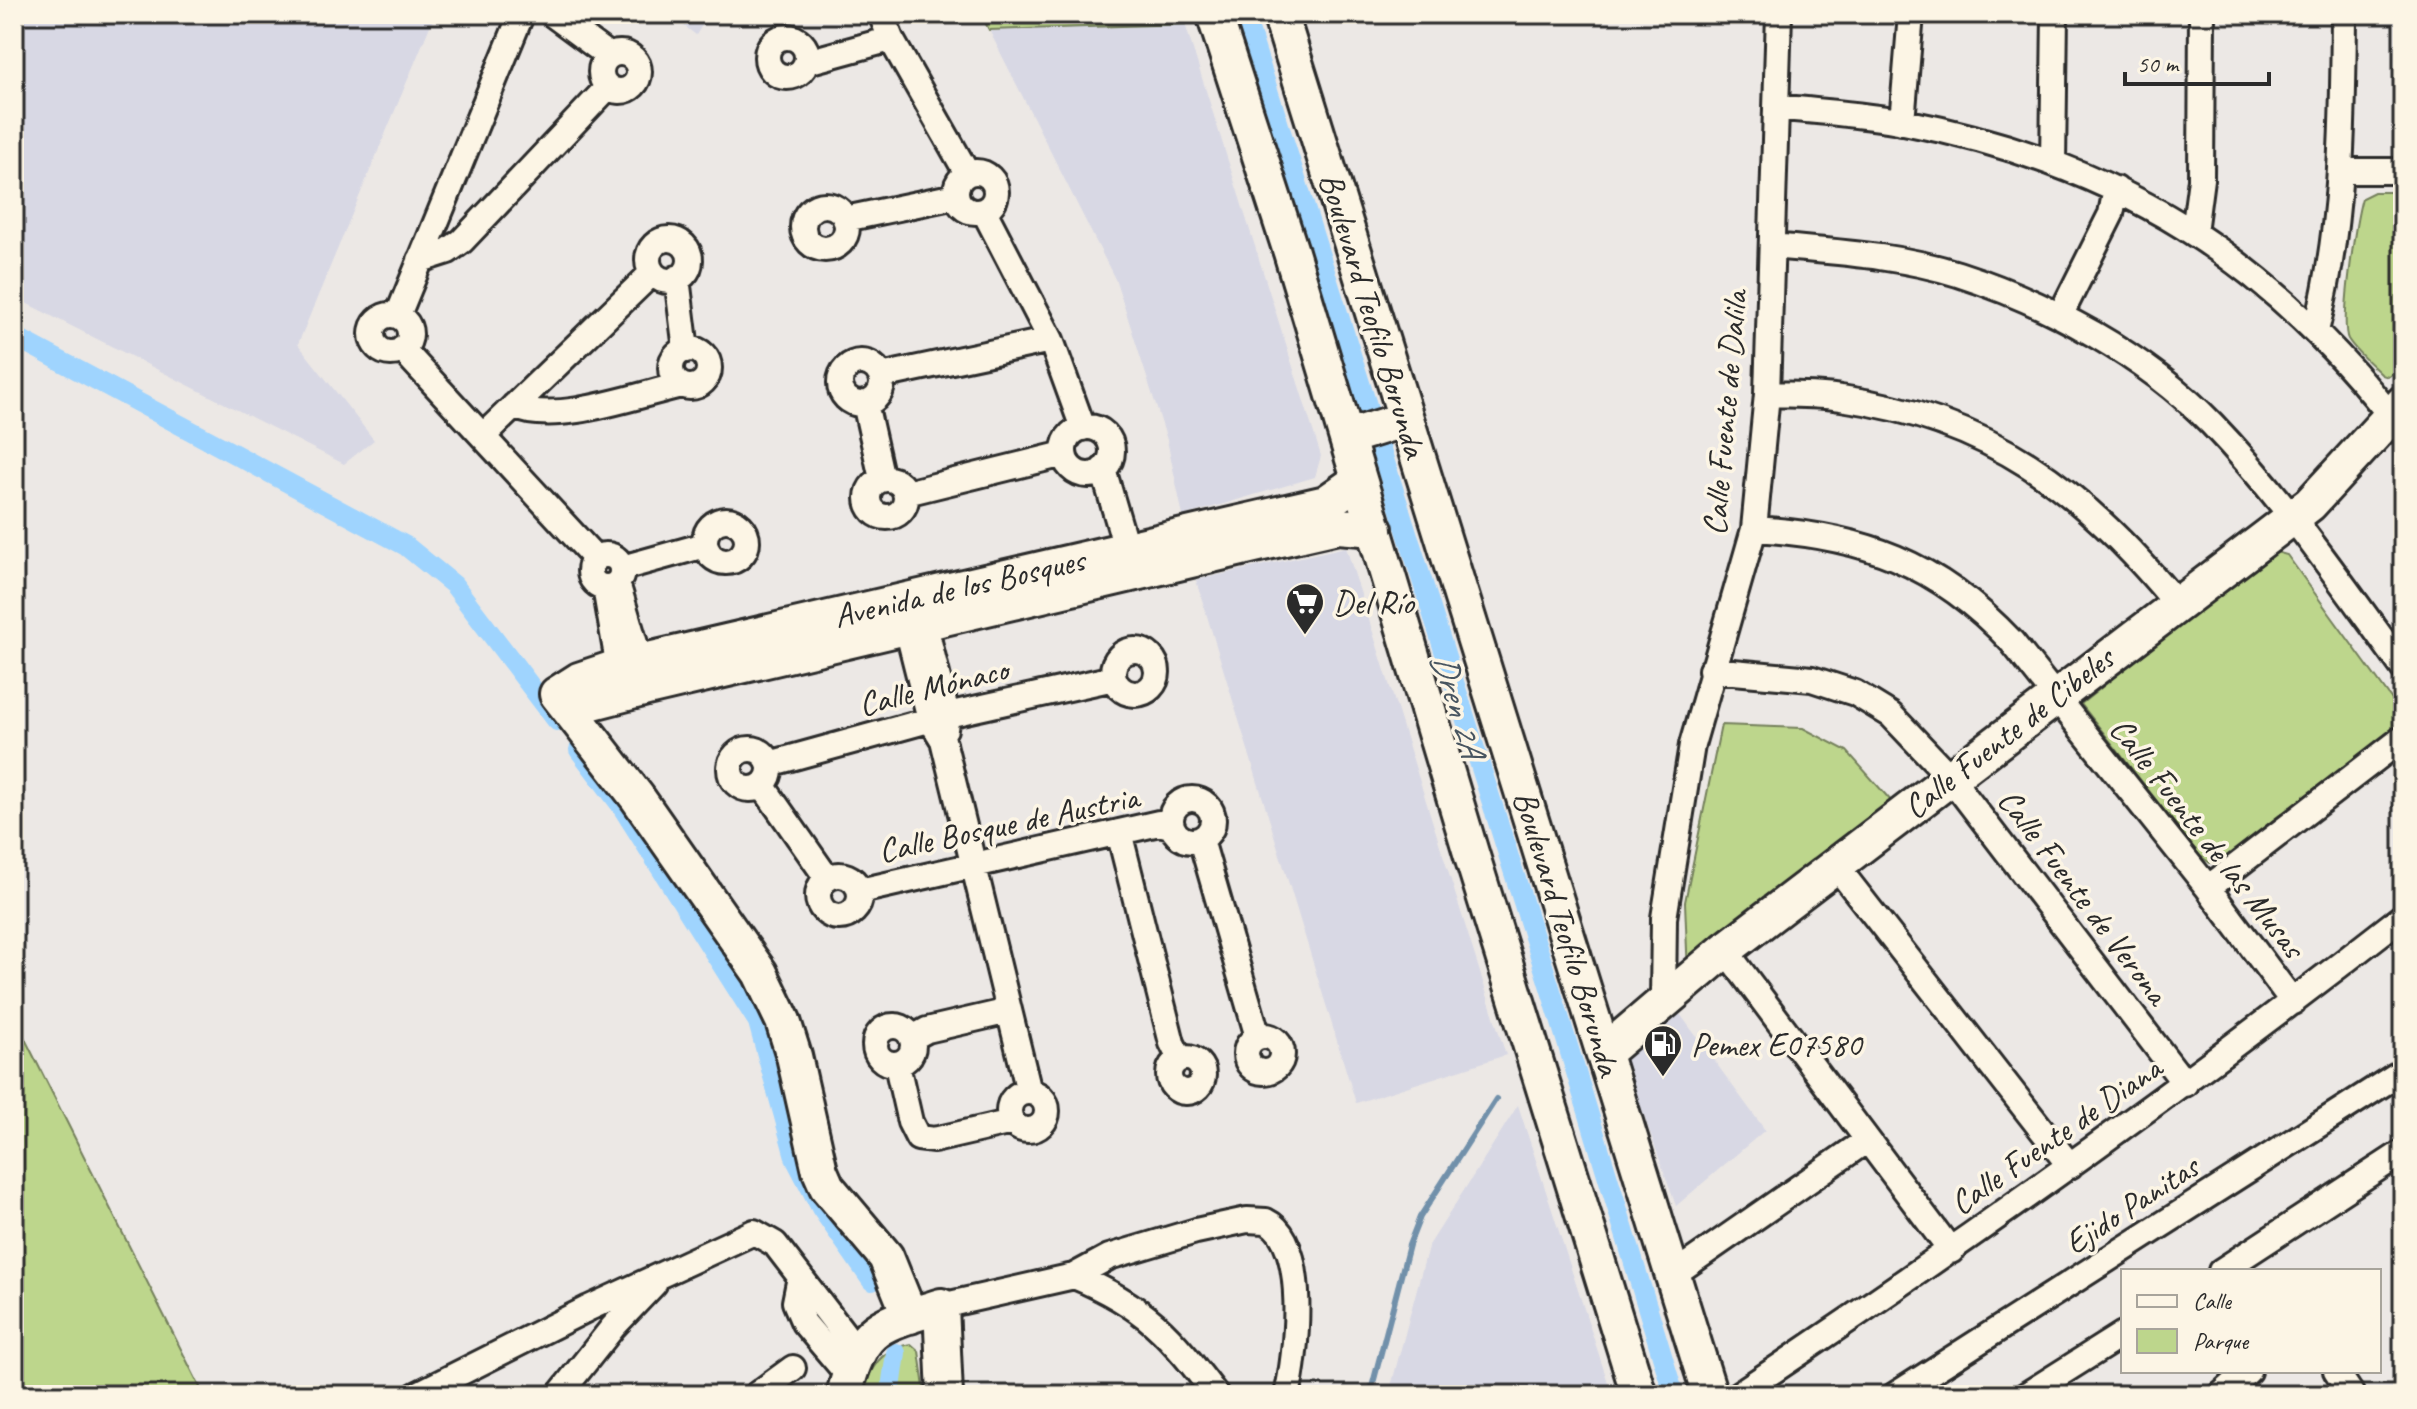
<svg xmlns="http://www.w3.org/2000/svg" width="2417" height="1409" font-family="Caveat,sans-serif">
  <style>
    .built { fill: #d8d8e4 }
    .green { fill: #bdd68c; stroke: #74805c; stroke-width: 2 }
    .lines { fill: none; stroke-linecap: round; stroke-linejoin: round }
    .stream { stroke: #7190aa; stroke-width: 6 }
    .canal { stroke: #9fd4fe; stroke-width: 20 }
    .street-casing { stroke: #2b2b2b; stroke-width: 30 }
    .secondary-casing { stroke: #2b2b2b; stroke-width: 40 }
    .street { stroke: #fcf5e5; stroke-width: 24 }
    .secondary { stroke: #fcf5e5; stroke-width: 34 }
    .labels { text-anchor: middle; stroke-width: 7; stroke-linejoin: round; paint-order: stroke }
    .street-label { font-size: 34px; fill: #2b2b2b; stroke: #fcf5e5 }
    .poi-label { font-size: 34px; fill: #2b2b2b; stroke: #fcf5e5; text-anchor: start }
    .water-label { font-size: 36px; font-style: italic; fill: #485560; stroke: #fcf5e5 }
  </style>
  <rect width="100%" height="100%" fill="#ece8e5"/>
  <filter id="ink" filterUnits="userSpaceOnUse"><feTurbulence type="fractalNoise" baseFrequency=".0125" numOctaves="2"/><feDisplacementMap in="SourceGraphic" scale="16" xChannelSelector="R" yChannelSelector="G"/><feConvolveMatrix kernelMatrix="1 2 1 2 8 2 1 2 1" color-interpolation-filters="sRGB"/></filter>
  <g filter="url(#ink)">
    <path class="built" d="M14 14H435L298 344 374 440 344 464 14 297Z
      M669 14H709L696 35Z
      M1185 24 1321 456 1315 477 1183 516 1167 440 1116 281 989 30Z
      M1346 547 1506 1055 1356 1103 1196 580Z
      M1677 1010 1765 1130 1676 1206 1622 1053Z
      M1518 1105 1612 1395H1459L1390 1390 1428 1247Z"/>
    <path class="green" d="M981 14H1182L1185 24 989 30Z
      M2374 192H2403V366L2388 377 2382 375C2371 364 2356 352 2348 339 2340 323 2356 219 2362 198Z
      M2276 552 2287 555 2400 711 2396 727 2222 860 2210 863 2199 855 2081 704 2268 554Z
      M1721 725 1803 728 1847 751 1892 802 1688 975 1685 902Z
      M14 1017 204 1395H14Z
      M911 1344 919 1351 925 1395H862C870 1368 881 1348 911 1344Z"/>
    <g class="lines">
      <path class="stream" d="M1370 1395 1409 1245 1420 1217 1496 1099"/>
      <path class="canal" d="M1244 14 1558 1013 1674 1395
        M14 336 406 546 454 585 557 721
        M579 750 620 804 758 1022 796 1160 821 1208 872 1281
        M890 1395 896 1353"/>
      <defs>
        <path id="street" d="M552 14 609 56
          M881 14 891 39 967 173
          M767 57a20 20 0 1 1 40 0a20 20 0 1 1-40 0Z
          M601 72a19 19 0 1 1 38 0a19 19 0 1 1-38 0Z
          M807 62 891 39
          M1777 107C1819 112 1863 114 1904 122 2118 163 2272 259 2403 432
          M1902 122 1911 14
          M2053 163 2055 14
          M2343 171H2403
          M956 192a20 20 0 1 1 40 0a20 20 0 1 1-40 0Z
          M803 227a22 22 0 1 1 44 0a22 22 0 1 1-44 0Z
          M984 211 1051 340 1083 428
          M845 219 956 196
          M2194 232 2201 179 2202 14
          M648 260a21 21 0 1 1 42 0a21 21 0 1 1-42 0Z
          M1772 246C1833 252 1898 255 1958 274 2048 303 2145 355 2212 424 2284 499 2342 584 2403 668
          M420 260 448 251 462 241 608 87
          M677 278 686 350
          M372 334a19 19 0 1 1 38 0a19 19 0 1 1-38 0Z
          M398 315 519 20
          M2060 316 2111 214 2116 189
          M2316 331C2343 224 2343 123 2344 14
          M402 349 596 559
          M671 368a19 19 0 1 1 38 0a19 19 0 1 1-38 0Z
          M840 383a21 21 0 1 1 42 0a21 21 0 1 1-42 0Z
          M881 376 1051 340
          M1767 394C1791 395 1817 394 1841 398 1989 419 2083 489 2176 603
          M865 403 882 479
          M514 406C554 426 637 395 681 385
          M1064 451a24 24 0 1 1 48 0a24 24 0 1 1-48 0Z
          M483 436 652 273
          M1103 469 1131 564
          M868 498a19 19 0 1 1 38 0a19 19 0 1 1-38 0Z
          M906 493 1064 454
          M705 541a21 21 0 1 1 42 0a21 21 0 1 1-42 0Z
          M1754 529C1862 535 1937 562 2012 642L2208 888 2293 1002
          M590 571a16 16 0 1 1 32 0a16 16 0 1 1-32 0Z
          M622 568 705 545
          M617 583 644 674
          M605 587 621 680
          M921 609 947 715 945 729
          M903 612 930 719 943 740 1029 1092
          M1113 672a22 22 0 1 1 44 0a22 22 0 1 1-44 0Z
          M1711 670 1812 679 1855 693 1891 715 1950 777 2185 1084
          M730 769a20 20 0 1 1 40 0a20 20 0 1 1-40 0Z
          M769 764 947 715 1114 678
          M762 785 827 878
          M1171 820a21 21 0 1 1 42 0a21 21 0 1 1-42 0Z
          M1119 832 1172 1043 1180 1059
          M1201 840 1258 1037
          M1836 866 2070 1166
          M818 896a21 21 0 1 1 42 0a21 21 0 1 1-42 0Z
          M2208 888 2403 738
          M860 891 1159 823 1171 826
          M1725 950 1951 1251
          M1663 1001 1664 918 1692 745 1754 529 1767 394 1779 14
          M875 1045a19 19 0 1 1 38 0a19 19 0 1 1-38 0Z
          M1246 1054a18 18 0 1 1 36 0a18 18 0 1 1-36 0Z
          M912 1038 927 1030 1009 1011
          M1169 1075a17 17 0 1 1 34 0a17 17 0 1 1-34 0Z
          M897 1065 910 1122 918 1138 934 1140 1012 1122
          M1009 1111a19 19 0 1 1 38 0a19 19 0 1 1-38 0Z
          M2221 1271 2403 1152
          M1674 1274 1867 1140
          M1074 1276C1146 1306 1170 1335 1216 1395
          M800 1277 795 1302 804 1323 849 1376
          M941 1306 1074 1276 1109 1257 1196 1231 1247 1220 1266 1221C1310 1242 1296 1357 1287 1395
          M2336 1371 2352 1395
          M416 1395 589 1308 754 1232 775 1244 858 1352
          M559 1395 613 1327 654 1284
          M756 1395 793 1368
          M1737 1395C1965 1243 2187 1085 2403 916
          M1895 1395 2403 1071
          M2026 1395 2123 1334
          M2221 1395 2248 1371"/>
        <path id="secondary" d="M1214 14 1291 252 1471 853 1639 1395
          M1280 14 1710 1395
          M1348 437 1406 419
          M572 712 589 703 647 688 1263 543 1338 526 1375 529
          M1605 1052 1725 950 2310 504 2403 403
          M910 1316 886 1257 827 1187 820 1171 794 1056 783 1021 760 973 637 797 557 694 579 680 618 667 1326 503 1359 480
          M844 1395C862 1325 876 1326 941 1306L945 1395"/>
      </defs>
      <use href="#street" class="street-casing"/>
      <use href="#secondary" class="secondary-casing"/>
      <use href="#street" class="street"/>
      <use href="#secondary" class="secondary"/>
    </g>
  </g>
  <defs>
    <symbol id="supermarket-pin" viewBox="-11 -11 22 30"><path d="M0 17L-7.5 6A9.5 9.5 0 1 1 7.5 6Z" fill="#2b2b2b" stroke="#fcf5e5"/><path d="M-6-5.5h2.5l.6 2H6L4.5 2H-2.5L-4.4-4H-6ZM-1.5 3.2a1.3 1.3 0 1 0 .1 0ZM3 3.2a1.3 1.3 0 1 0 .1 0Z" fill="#fff"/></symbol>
    <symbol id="fuel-pin" viewBox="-11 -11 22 30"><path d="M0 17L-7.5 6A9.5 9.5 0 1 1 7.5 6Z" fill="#2b2b2b" stroke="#fcf5e5"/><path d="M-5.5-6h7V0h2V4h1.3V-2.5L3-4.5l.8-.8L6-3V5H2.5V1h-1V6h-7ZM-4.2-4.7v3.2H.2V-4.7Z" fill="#fff"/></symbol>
  </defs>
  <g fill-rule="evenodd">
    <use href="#supermarket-pin" x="1283" y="580" width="44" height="60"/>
    <use href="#fuel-pin" x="1641" y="1022" width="44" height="60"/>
  </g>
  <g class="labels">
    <g class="street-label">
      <text transform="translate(1374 315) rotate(73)" y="12">Boulevard Teofilo Borunda</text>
      <text transform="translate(1724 413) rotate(-85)" y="12">Calle Fuente de Dalila</text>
      <text transform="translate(959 587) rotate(-13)" y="12">Avenida de los Bosques</text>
      <text transform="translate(933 686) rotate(-14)" y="12">Calle Mónaco</text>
      <text transform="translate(2008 732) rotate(-38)" y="12">Calle Fuente de Cibeles</text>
      <text transform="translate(1008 823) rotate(-12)" y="12">Calle Bosque de Austria</text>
      <text transform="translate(2208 837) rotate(52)" y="12">Calle Fuente de las Musas</text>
      <text transform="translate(2084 896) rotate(53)" y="12">Calle Fuente de Verona</text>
      <text transform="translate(1568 933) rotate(73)" y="12">Boulevard Teofilo Borunda</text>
      <text transform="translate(2055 1135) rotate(-35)" y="12">Calle Fuente de Diana</text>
      <text transform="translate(2131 1204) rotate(-33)" y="12">Ejido Panitas</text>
    </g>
    <g class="poi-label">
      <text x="1333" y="614">Del Río</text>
      <text x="1691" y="1056">Pemex E07580</text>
    </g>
    <g class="water-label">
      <text transform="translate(1459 704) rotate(73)" y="13">Dren 2A</text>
    </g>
  </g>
  <rect width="2417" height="1409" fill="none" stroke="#fcf5e5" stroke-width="48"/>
  <rect x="24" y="24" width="2369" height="1361" fill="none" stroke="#2b2b2b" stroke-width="3" filter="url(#ink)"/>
  <rect x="2121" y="1269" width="260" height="104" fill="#fcf5e5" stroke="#a8a49b" stroke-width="2"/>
  <rect x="2137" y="1295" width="40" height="12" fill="#fcf5e5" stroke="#a8a49b" stroke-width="2"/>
  <text x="2193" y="1309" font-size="24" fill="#2b2b2b">Calle</text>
  <rect x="2137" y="1329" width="40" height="24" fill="#bdd68c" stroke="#a8a49b" stroke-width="2"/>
  <text x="2193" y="1349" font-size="24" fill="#2b2b2b">Parque</text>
  <path d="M2125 72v12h144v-12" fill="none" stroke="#2b2b2b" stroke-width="4"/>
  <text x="2137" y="72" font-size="24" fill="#2b2b2b" stroke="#fcf5e5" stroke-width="6" paint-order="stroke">50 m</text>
</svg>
